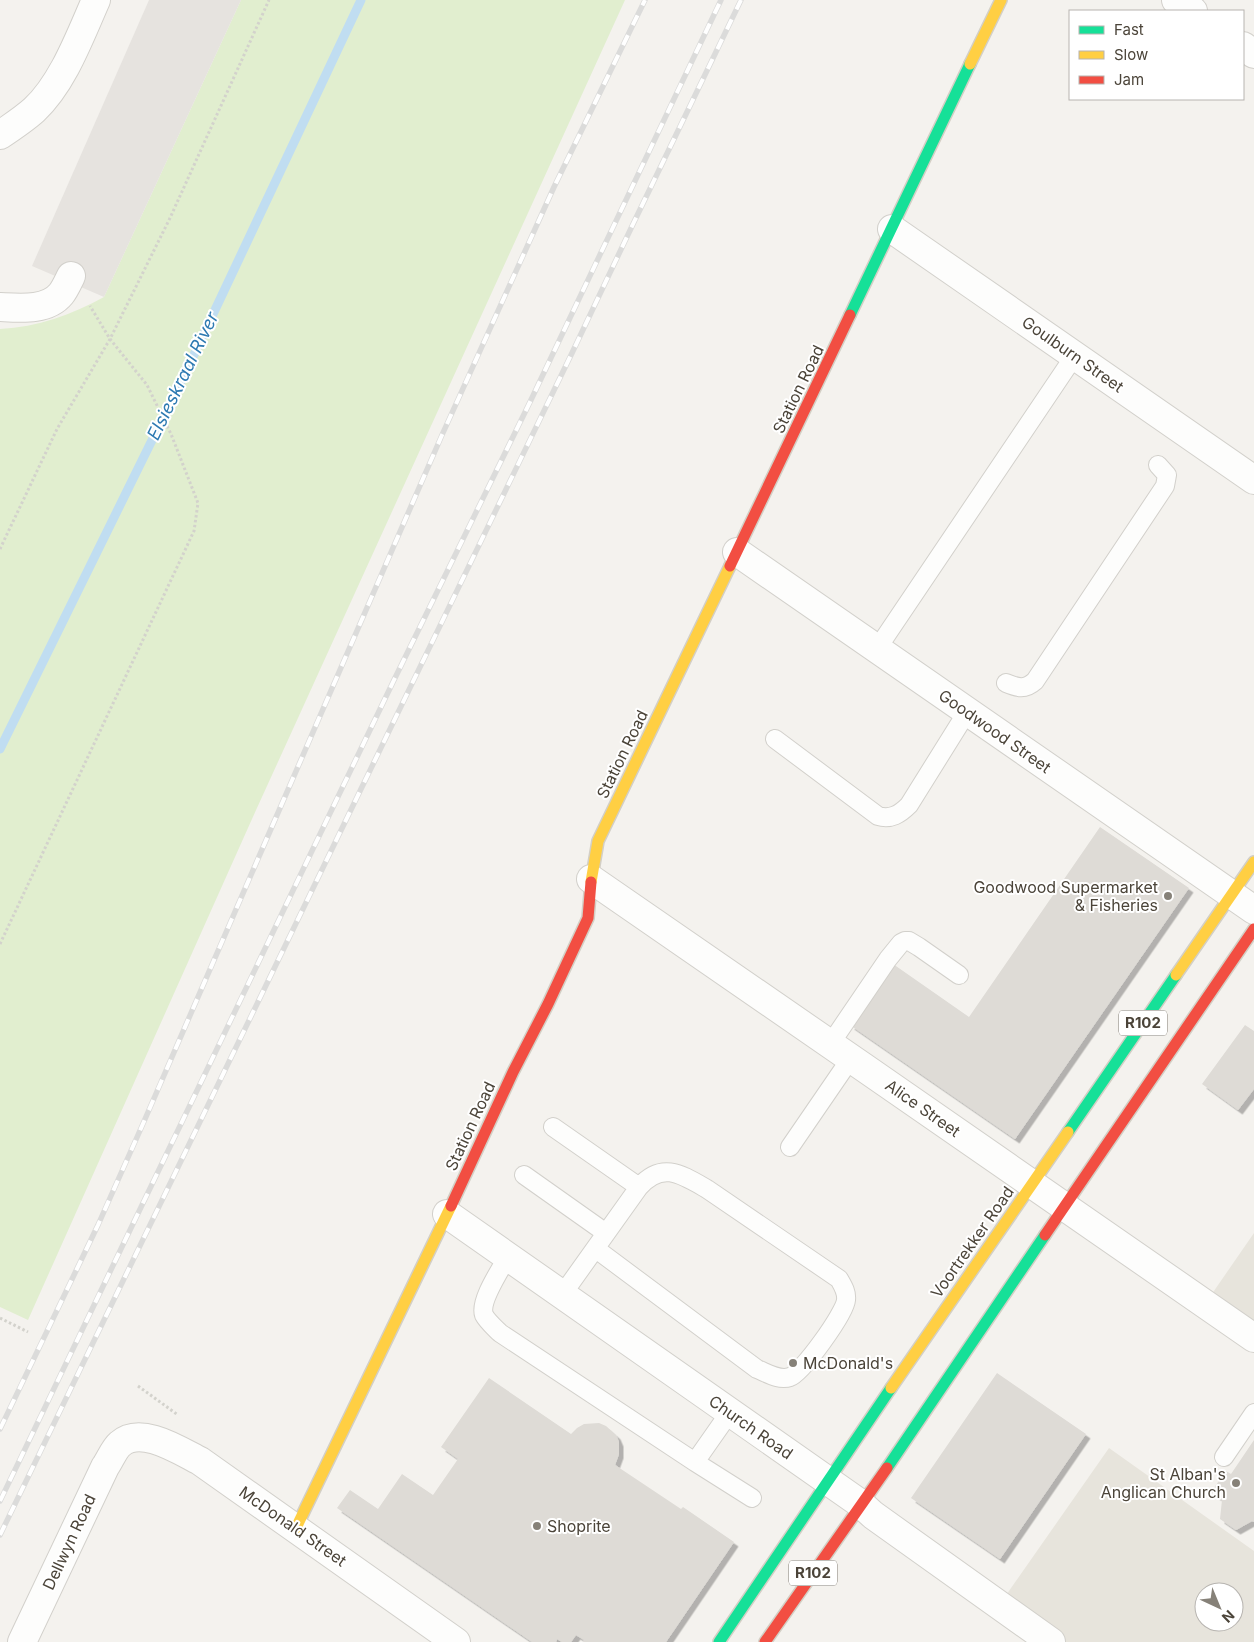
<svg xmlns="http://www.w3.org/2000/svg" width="1254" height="1642" font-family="Inter,sans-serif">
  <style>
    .residential { fill: #e7e4dc; fill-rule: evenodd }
    .green { fill: #e1eecf }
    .parking { fill: #e6e3df }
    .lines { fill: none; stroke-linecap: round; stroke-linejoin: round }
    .stream { stroke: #c0ddf1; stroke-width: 9 }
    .building { fill: #dedbd6; filter: url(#shadow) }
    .lane-casing { stroke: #d2d0cb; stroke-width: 20 }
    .street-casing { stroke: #d2d0cb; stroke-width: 30 }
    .fast-casing { stroke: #d3cfc5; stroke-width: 14 }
    .slow-casing { stroke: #d3cfc5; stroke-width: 14 }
    .jam-casing { stroke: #d3cfc5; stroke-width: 14 }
    .path { stroke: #d3d2cc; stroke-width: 3; stroke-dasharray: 2.5 2.5; stroke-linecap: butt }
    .lane { stroke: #fdfdfc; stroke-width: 18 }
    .street { stroke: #fdfdfc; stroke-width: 28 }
    .fast { stroke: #16e098; stroke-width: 11 }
    .slow { stroke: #ffcf43; stroke-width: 11 }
    .jam { stroke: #f24e42; stroke-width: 11 }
    .rail-casing { stroke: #dbdbda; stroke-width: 5.5 }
    .rail { stroke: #fff; stroke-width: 4; stroke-dasharray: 11; stroke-linecap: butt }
    .poi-dot { fill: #868178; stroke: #fff; stroke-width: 2 }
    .labels { text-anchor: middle; stroke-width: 4; stroke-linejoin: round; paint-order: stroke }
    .shield { fill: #fff; stroke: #817c74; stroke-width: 1 }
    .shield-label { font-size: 15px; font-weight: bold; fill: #4b4439 }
    .street-label { font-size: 16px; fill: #4b4439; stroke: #fff }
    .poi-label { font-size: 16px; fill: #4b4439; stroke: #fff; text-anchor: end }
    .water-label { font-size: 18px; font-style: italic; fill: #2e7ab2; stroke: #fff }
  </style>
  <defs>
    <filter id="shadow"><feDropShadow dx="4.5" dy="4.5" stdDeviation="0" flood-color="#0004"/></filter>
  </defs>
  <rect width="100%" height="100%" fill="#f4f2ee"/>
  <path class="residential" d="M1254 1233V1334L1207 1301Z
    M1109 1448 1254 1551V1642H1061L1002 1601ZM1204 1592H1234V1622H1204Z"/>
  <path class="green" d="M241 0H625L252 819 28 1320 0 1307V329C38 327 71 315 104 297Z"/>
  <path class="parking" d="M149 0H241L104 297 32 266Z"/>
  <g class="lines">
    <path class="stream" d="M0 749 190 363 361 0"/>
  </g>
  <path class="building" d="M1100 827 1189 888 1015 1139 850 1025 893 964 969 1017Z
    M1245 1025 1254 1031V1089L1238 1110 1202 1084Z
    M997 1373 1086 1434 1000 1559 911 1498Z
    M489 1378 571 1434 577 1428 584 1424 599 1423 606 1426 616 1435 619 1442V1454L615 1465 681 1509 683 1507 734 1542 666 1642H583L584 1640 576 1635 571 1642H562L557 1639 556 1642H532L337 1508 350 1490 378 1509 402 1474 433 1495 458 1459 441 1447Z
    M1254 1440V1522L1252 1521 1236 1530 1220 1519 1222 1500 1211 1492 1226 1471 1231 1474Z"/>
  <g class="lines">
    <defs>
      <path id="lane" d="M877 649 1075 355
        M1006 683C1018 688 1025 690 1035 681L1165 486 1167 475 1158 465
        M775 739 878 816C891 820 900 814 909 805L967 712
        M831 1043 888 959 901 943 905 941H909L919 947 959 975
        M553 1127 639 1187
        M790 1147 851 1058
        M524 1175 606 1233
        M508 1256C501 1269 479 1301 484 1315 487 1321 495 1328 500 1333L695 1462 730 1412
        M562 1295 639 1187C662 1161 681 1174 707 1189L839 1279C843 1286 847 1292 846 1300 845 1313 802 1373 790 1377 779 1381 767 1373 757 1369L596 1249
        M1224 1457 1254 1413
        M695 1462 752 1498"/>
      <path id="street" d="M1176 0 1193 11
        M1243 46 1254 54
        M0 135C12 127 24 119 34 110 63 83 80 36 96 0
        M892 229 1254 480
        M0 307C20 308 47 311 61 294 65 289 68 282 71 276
        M737 552 1254 910
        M591 879C813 1031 1032 1185 1254 1338
        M447 1214 861 1504 873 1515 1051 1642
        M22 1642 105 1467C110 1460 114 1449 120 1444 141 1425 180 1451 200 1461L456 1642"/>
      <path id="fast" d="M850 315 970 64
        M1068 1132 1176 975
        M887 1468 1045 1235
        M719 1642 891 1388"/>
      <path id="slow" d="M970 64 1001 0
        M591 882 598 841 730 566
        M1176 975 1254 862
        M891 1388 1068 1132
        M296 1528 451 1206"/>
      <path id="jam" d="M730 566 850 315
        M451 1206 513 1072 548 1004 588 918 591 882
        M1045 1235 1254 929
        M765 1642 887 1468"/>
    </defs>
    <use href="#lane" class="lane-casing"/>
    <use href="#street" class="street-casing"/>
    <use href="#fast" class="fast-casing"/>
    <use href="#slow" class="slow-casing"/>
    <use href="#jam" class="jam-casing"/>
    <path class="path" d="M0 549 57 429 110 339 170 218 269 0
      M0 944 194 531 198 503 171 434 147 385 110 339 90 306
      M0 1318 28 1332
      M138 1386 178 1415"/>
    <use href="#lane" class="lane"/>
    <use href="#street" class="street"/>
    <use href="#fast" class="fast"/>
    <use href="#slow" class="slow"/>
    <use href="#jam" class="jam"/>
    <defs>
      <path id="rail" d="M0 1429 98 1225 142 1126 442 435 554 187 645 0
        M0 1501 394 680 530 402 721 0
        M0 1535 572 353 634 222 741 0"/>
    </defs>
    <use href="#rail" class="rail-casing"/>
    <use href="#rail" class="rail"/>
  </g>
  <g class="poi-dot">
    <circle cx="1168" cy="896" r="5"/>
    <circle cx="793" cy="1363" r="5"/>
    <circle cx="1236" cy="1483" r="5"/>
    <circle cx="537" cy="1526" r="5"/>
  </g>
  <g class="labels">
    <g class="shield">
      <rect x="1119" y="1010.5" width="48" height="25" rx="4"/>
      <rect x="789" y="1560.5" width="48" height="25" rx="4"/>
    </g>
    <g class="shield-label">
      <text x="1143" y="1028">R102</text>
      <text x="813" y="1578">R102</text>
    </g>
    <g class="street-label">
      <text transform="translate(1073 354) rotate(35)" y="6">Goulburn Street</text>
      <text transform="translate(798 389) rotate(-64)" y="6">Station Road</text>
      <text transform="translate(995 731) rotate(35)" y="6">Goodwood Street</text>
      <text transform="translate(622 754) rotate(-64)" y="6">Station Road</text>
      <text transform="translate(923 1108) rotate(35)" y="6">Alice Street</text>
      <text transform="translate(470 1126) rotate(-65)" y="6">Station Road</text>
      <text transform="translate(972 1242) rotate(-55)" y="6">Voortrekker Road</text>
      <text transform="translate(751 1427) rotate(35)" y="6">Church Road</text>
      <text transform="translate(293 1526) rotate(35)" y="6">McDonald Street</text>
      <text transform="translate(69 1542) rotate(-65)" y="6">Dellwyn Road</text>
    </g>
    <g class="poi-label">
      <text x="1158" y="893">Goodwood Supermarket<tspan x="1158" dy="18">&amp; Fisheries</tspan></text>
      <text x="803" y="1369" text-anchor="start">McDonald's</text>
      <text x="1226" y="1480">St Alban's<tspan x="1226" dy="18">Anglican Church</tspan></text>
      <text x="547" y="1532" text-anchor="start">Shoprite</text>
    </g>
    <g class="water-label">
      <text transform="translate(183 376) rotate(-64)" y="6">Elsieskraal River</text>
    </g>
  </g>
  <rect x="1069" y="10" width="175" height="90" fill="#ffffff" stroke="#b7b4b0"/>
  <rect x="1079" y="26" width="25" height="8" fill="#16e098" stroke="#b7b4b0"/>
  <text x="1114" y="35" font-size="15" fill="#4b4439">Fast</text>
  <rect x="1079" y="51" width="25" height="8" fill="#ffcf43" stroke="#b7b4b0"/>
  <text x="1114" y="60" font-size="15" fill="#4b4439">Slow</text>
  <rect x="1079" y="76" width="25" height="8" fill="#f24e42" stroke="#b7b4b0"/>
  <text x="1114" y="85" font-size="15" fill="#4b4439">Jam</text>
  <g transform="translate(1219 1607) rotate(136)"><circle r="24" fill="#ffffff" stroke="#b7b4b0"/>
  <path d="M0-4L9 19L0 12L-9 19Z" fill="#868178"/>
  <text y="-8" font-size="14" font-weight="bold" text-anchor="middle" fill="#4b4439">N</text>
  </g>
</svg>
